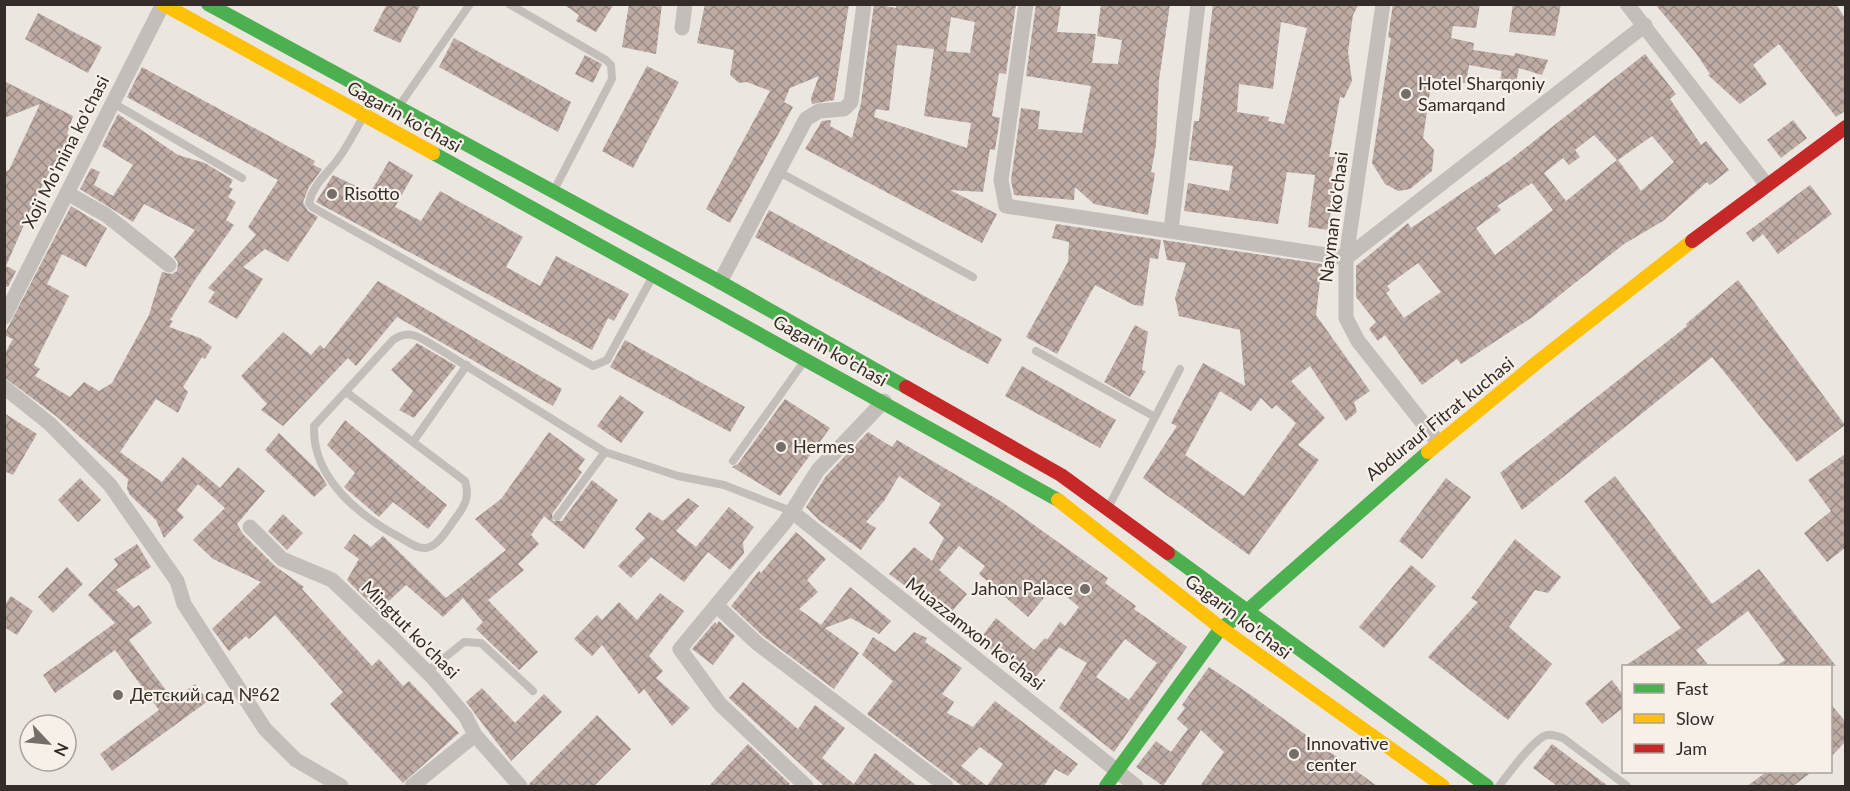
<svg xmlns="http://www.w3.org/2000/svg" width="1850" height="791" font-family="Lato,sans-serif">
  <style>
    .building { fill: url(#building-cross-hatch); fill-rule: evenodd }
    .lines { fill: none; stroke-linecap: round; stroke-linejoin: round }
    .lane { stroke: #c4beba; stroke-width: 8 }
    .street { stroke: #c4beba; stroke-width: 15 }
    .fast { stroke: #4caf50; stroke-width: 14 }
    .slow { stroke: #ffc107; stroke-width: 14 }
    .jam { stroke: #c62828; stroke-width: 14 }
    .poi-dot { fill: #746d68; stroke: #f7f0e8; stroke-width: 2 }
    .labels { text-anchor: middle; stroke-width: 4.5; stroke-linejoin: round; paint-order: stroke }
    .poi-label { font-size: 18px; fill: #342c28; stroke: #f7f0e8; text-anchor: start }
    .street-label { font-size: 18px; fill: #342c28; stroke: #f7f0e8 }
  </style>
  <defs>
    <pattern id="building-cross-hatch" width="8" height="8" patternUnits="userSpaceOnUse" patternTransform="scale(1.5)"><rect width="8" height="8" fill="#bdaba4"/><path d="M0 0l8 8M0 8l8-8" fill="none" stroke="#9a8b86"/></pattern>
  </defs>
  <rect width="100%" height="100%" fill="#ebe6e0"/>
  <path class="building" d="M387 4H421L400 43 373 31Z
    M563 4H614L596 32 576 21 579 15Z
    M629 4H662L656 54 622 47Z
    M705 4H849L834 100 812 104 811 98 819 76 790 88 784 102 793 107 730 223 706 209 770 91 747 82 739 83 730 75 734 50 697 43Z
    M874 4 896 8V4H1016L1006 74 999 73 992 116 1000 118 995 150 990 149 983 192 950 190 997 214 982 243 805 149 822 121 831 120 830 126 852 138 861 103ZM951 17 975 22 970 53 946 51ZM897 45 934 49 924 116 971 123 967 148 874 117 876 109 889 111Z
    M1036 4H1061L1057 32 1096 34 1092 63 1118 64 1122 40 1097 36 1101 4H1170L1159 80 1156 145 1151 172 1155 173 1148 215 1094 204 1075 187 1074 200 1014 195 1011 180 1021 108 1040 111 1038 129 1082 133 1091 86 1026 76Z
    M1213 4H1359L1353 15 1348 52 1352 81 1344 98 1340 97 1329 157H1335L1331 178 1336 179 1328 230 1308 227 1315 175 1287 172 1278 224 1184 211 1188 183 1229 191 1233 166 1189 160 1194 121H1199ZM1281 22 1307 28 1284 124 1268 121 1269 117 1237 112 1239 84 1273 89Z
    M1393 4H1480L1476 28 1453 26 1451 38 1474 43 1473 50 1514 56 1515 53 1548 60 1542 75 1519 68 1514 92 1498 90 1502 71 1469 65 1466 83 1432 78 1423 138 1434 150 1432 171 1410 189 1398 191 1385 184 1372 163 1391 38 1388 37Z
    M1513 4H1561L1555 36 1509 32Z
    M1655 4H1836L1845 18V111L1836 117 1779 44 1753 65 1767 84 1740 104 1708 75 1710 74 1695 52Z
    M38 13 102 47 88 73 25 39Z
    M454 38 571 102 558 132 439 67Z
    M1645 54 1676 94 1670 99 1701 145 1706 141 1729 170 1710 185 1707 182 1663 221 1624 244 1531 318 1461 364 1457 359 1422 385 1385 335 1378 341 1369 329 1376 322 1356 297V266L1408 223 1411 228 1506 163ZM1594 135 1617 160 1566 201 1544 173 1563 158 1569 165 1580 157 1575 150ZM1652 136 1674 162 1641 191 1618 160ZM1532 183 1553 210 1495 255 1476 228 1501 210 1497 206ZM1418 263 1441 292 1404 318 1386 293 1390 290 1387 286Z
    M585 55 602 64 593 83 575 74Z
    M647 66 679 82 633 168 602 151Z
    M142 67 315 161 313 165 322 169 309 187 303 202 308 211 318 217 288 262 265 249 243 267 263 279 237 319 208 302 215 292 208 288 256 235 248 227 278 180 127 97Z
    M4 81 73 116 67 134 77 142 74 151 63 148 36 197 6 266 16 271 8 287 4 286V172L9 170 40 104 4 118Z
    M118 114 178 155 205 163 233 180 229 187 233 189 228 197 236 202 226 220 234 225 195 280 170 320 173 321 169 327 200 338 212 347 205 359 202 357 183 387 188 392 178 413 156 399 120 452 162 482 183 457 220 488 238 467 265 491 237 524 243 534 275 566 304 587 302 589 372 666 379 659 403 686 409 681 459 733 403 783 330 704 343 692 275 615 249 639 246 636 229 651 212 629 261 582 213 559 193 540 225 508 198 484 177 510 184 517 164 538 156 520 130 495 127 489 128 479 56 416 4 377V355L13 339 4 335 71 206 107 228 86 267 62 254 47 284 69 296 34 365 40 369 35 376 70 397 84 382 99 391 112 383 149 315 162 272 172 274 177 271 178 262 174 257 195 230 144 204 133 222 80 189 91 168 100 172 94 185 113 196 133 165 102 146Z
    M1793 120 1807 138 1781 158 1767 140Z
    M389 161 413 175 395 207 421 221 440 191 523 237 506 267 540 286 556 256 629 294 614 321 608 318 592 350 316 202 333 175 370 193Z
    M1810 185 1832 214 1778 254 1763 234 1753 242 1746 233Z
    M769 210 1002 339 988 364 755 237Z
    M1056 224 1161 240 1158 259 1150 258 1143 306 1134 305 1095 285 1057 354 1026 337 1068 262 1069 242 1052 238Z
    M1163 240 1322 264 1316 315 1370 391 1354 402 1357 412 1346 421 1310 366 1291 381 1325 418 1298 445 1319 460 1249 555 1143 478 1177 426 1171 423 1203 363 1245 386 1240 330 1179 316 1175 298 1186 263 1167 260ZM1220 391 1251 411 1261 398 1272 409 1276 405 1296 423 1244 496 1185 455Z
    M1738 280 1845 425 1797 462 1712 357 1522 510 1500 473 1687 326 1686 324Z
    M378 281 562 389 553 406 397 317 356 366 348 358 283 426 261 410 267 404 241 376 283 332 311 355 320 345 324 349Z
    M1135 325 1148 332 1142 370 1146 371 1130 397 1104 382Z
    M625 340 745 407 730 432 610 367Z
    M417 343 456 366 414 418 399 410 413 391 391 370Z
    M1022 366 1116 420 1100 448 1005 396Z
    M620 395 644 412 621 443 597 426Z
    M785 399 830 428 780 496 732 467 738 464Z
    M4 413 37 434 13 475 4 471Z
    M345 420 447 505 428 529 393 502 379 517 344 487 355 473 327 445Z
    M549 432 585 459 578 469 582 472 552 514 553 521H562L592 480 618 500 584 549 544 516 531 535 539 544 518 564 524 570 488 600 538 652 519 670 476 629 483 622 463 598 443 617 406 585 378 611 347 580 359 559 344 548 354 534 371 547 383 536 446 598 506 550 475 519 501 499Z
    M868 432 892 447 897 440 1002 502 1108 578 1105 583 1136 606 1134 609 1187 647 1114 752 1059 708 1087 663 1059 647 1032 682 979 640 996 618 1034 650 1045 638 1047 640 1060 622 1065 626 1079 607 1054 586 1028 617 979 574 985 566 959 546 939 570 967 594 948 616 920 592 918 595 889 574 914 547 932 561 944 538 929 523 941 504 899 476 884 501 866 522 876 528 861 550 820 521 806 507 826 476ZM1125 639 1157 663 1129 700 1096 677Z
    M279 433 319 472 327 485 314 497 265 450Z
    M1845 454V548L1827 562 1804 533 1831 511 1808 480Z
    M1615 476 1712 604 1759 569 1836 666H1776L1785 660 1748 611 1696 650 1709 666H1625L1681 628 1584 501Z
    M80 478 101 500 78 522 58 500Z
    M1446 478 1471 497 1422 559 1399 541Z
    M688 498 699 506 676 531 696 547 729 507 754 527 743 542 744 553 730 570 708 552 684 582 651 557 631 578 618 566 645 538 635 529 649 512 663 521Z
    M283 514 303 533 287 550 268 531Z
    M796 532 826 559 807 580 818 592 799 609 821 625 850 587 891 621 879 634 851 618 825 628 859 653 834 689 763 636 731 606 759 571 761 573Z
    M1515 539 1561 577 1548 593 1535 590 1509 627 1552 664 1508 720 1428 657 1478 602 1471 598Z
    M137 544 151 567 116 590 134 608 139 605 152 623 129 640 173 700 195 684 208 701 112 771 100 754 159 710 115 650 55 693 43 675 115 623 88 595 118 565 114 559Z
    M1411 565 1436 586 1384 648 1359 627Z
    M67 567 83 584 53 613 38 597Z
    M660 593 684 611 649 656 663 671 656 678 690 708 672 726 644 689 639 694 602 645 592 656 574 639 597 615 602 620 619 602 637 620Z
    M11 596 33 611 17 635 4 627V606Z
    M719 621 735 636 713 665 692 649 715 622 717 624Z
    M914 632 927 638 925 642 962 668 942 694 954 702 947 713 973 727 995 701 1078 764 1068 776 1055 769 1044 786H987L1003 764 980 747 961 766 987 786H962L867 714 893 681 862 655 873 637 895 652Z
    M1209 667 1252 696 1377 786H1200L1224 752 1201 730 1163 786 1136 767 1156 741 1171 752 1188 729 1177 719 1185 708 1182 705Z
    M1612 680 1623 695V708L1602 724 1585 703Z
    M743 682 798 729 815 705 845 728 822 758 854 784 875 753 917 786H824L729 698Z
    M482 688 515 723 544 694 562 712 511 761 466 702Z
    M1830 703 1845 721V742L1830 758Z
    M597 715 631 749 594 786H529V784Z
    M748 744 790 784 787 786H709Z
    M1552 744 1608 786H1557L1533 768Z
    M1768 771H1813L1793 786H1747Z"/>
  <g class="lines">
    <path class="lane" d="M509 4 606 60 611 65 612 79 554 190
      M113 103 242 178
      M399 106 470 4
      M363 117C355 131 348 146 338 159 328 173 313 184 309 203L312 207 593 366 607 360 653 276
      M779 172 973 277
      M1036 351 1155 417
      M346 392 465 481C470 497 465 506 455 519 448 528 439 546 426 548 417 549 408 542 401 538 359 516 312 478 314 426L393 340C410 328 420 338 436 347L605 452 678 476 724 485 791 511
      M413 442 467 365
      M733 461 805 360
      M1109 506 1180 369
      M557 517 605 452
      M427 672 464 642 481 643 533 691
      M1499 786C1510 772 1529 745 1544 736 1550 733 1557 736 1563 738L1627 786"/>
    <path class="street" d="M1026 4 1001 180 1006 206 1346 258
      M1383 4 1346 258V318L1358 341 1437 441
      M1627 4 1766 184
      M682 28 685 4
      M67 193 106 215 169 265
      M1171 230 1198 4
      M1346 258 1645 25
      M720 282 806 119 819 111 844 109 851 102 864 4
      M4 317 163 4
      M4 387 50 424 110 485 177 581 184 604 265 729 296 760 341 786
      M791 511 1136 786
      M250 527 282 559 332 580 394 639 434 679 466 717 475 735 520 786
      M717 606 757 643 946 786
      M412 786 475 735
      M806 786 720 704 680 649 786 521 818 470 884 401"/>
    <path class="fast" d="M208 4 720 282 906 387
      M433 153 1058 500
      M1168 553 1487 786
      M1106 786 1221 628 1248 610 1428 452"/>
    <path class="slow" d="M163 4 433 153
      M1428 452 1540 360 1692 241
      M1058 500 1221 628 1443 786"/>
    <path class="jam" d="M1692 241 1846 127
      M906 387 1061 475 1168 553"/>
  </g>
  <g class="poi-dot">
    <circle cx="1406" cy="94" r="6"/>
    <circle cx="332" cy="194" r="6"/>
    <circle cx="781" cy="447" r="6"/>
    <circle cx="1085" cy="589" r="6"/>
    <circle cx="118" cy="695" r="6"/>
    <circle cx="1294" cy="754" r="6"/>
  </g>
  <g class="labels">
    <g class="poi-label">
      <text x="1418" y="90">Hotel Sharqoniy<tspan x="1418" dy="21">Samarqand</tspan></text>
      <text x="344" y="200">Risotto</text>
      <text x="793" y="453">Hermes</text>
      <text x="1073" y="595" text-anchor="end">Jahon Palace</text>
      <text x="130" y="701">Детский сад №62</text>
      <text x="1306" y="750">Innovative<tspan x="1306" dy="21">center</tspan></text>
    </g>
    <g class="street-label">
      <text transform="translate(404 117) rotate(29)" y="6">Gagarin ko'chasi</text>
      <text transform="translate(66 152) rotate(-63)" y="6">Xoji Mo'mina ko'chasi</text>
      <text transform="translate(1334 217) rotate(-83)" y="6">Nayman ko'chasi</text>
      <text transform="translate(830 351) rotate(29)" y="6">Gagarin ko'chasi</text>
      <text transform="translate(1440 419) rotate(-39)" y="6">Abdurauf Fitrat kuchasi</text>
      <text transform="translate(1238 617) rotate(37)" y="6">Gagarin ko'chasi</text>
      <text transform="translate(410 630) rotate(45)" y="6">Mingtut ko'chasi</text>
      <text transform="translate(975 634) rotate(38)" y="6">Muazzamxon ko'chasi</text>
    </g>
  </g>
  <rect width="1850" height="791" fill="none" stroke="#342c28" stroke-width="12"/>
  <rect x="1622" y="665" width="210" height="108" fill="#f7f0e8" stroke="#a9a29b" stroke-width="1.5"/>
  <rect x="1634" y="684" width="30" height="9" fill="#4caf50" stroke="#a9a29b" stroke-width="1.5"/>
  <text x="1676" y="695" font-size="18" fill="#342c28">Fast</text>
  <rect x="1634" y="714" width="30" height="9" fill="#ffc107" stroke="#a9a29b" stroke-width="1.5"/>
  <text x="1676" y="725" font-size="18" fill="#342c28">Slow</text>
  <rect x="1634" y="744" width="30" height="9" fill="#c62828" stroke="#a9a29b" stroke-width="1.5"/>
  <text x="1676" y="755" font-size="18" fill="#342c28">Jam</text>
  <g transform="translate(48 743) rotate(116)"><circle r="28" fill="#f7f0e8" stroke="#a9a29b" stroke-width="1.5"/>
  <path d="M0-4.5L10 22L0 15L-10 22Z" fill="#746d68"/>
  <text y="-9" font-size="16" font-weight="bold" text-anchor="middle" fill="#342c28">N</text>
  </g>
</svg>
